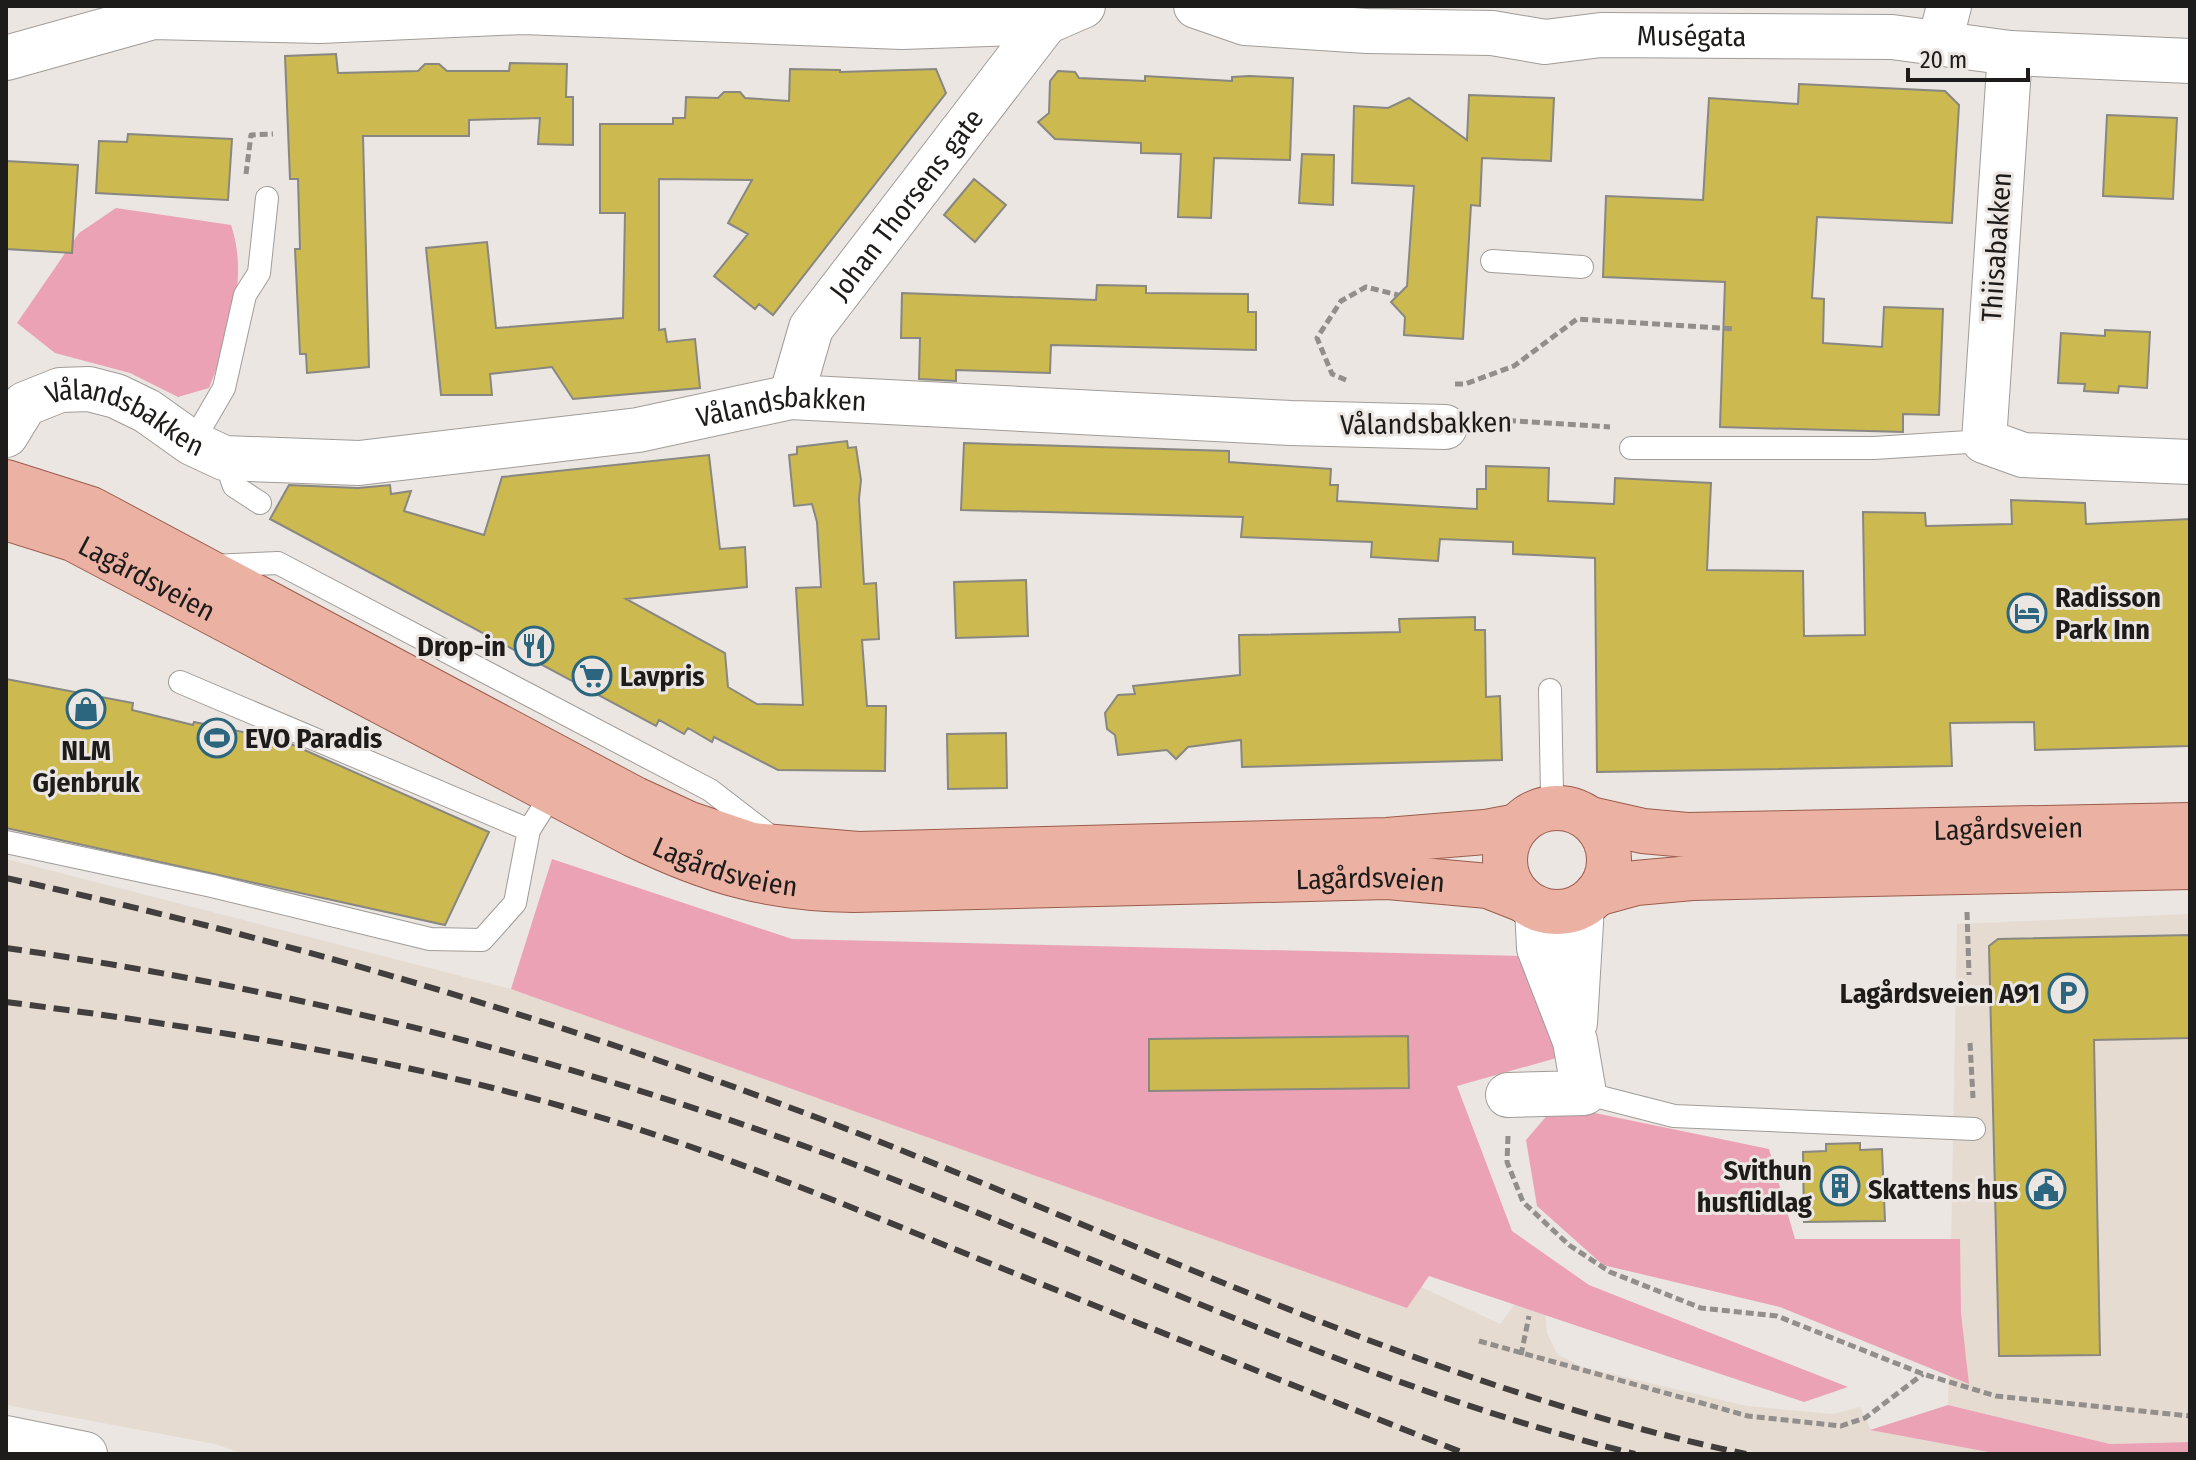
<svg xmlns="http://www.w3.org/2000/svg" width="2196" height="1460" font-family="'Fira Sans Condensed',sans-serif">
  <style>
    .built { fill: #e5dbd1 }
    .green { fill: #eba2b5 }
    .building { fill: #ccb950; stroke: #888782; stroke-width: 2 }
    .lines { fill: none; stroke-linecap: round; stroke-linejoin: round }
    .lane-casing { stroke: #a09c98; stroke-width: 24 }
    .street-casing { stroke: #a09c98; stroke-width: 46 }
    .secondary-casing { stroke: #a09c98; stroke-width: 46 }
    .primary-casing { stroke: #9b5c4c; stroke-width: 46 }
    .path { stroke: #928e8c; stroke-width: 5; stroke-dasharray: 8 4; stroke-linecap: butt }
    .lane { stroke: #fff; stroke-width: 22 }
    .street { stroke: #fff; stroke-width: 44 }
    .secondary { stroke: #fff; stroke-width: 44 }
    .primary { stroke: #ebb2a3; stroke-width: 44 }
    .rail { stroke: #413e3d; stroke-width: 6; stroke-dasharray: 16 8; stroke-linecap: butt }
    .labels { text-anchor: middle; stroke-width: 6; stroke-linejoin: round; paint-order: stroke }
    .street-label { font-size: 28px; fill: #1e1c1b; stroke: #ebe6e2 }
    .poi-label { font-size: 28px; font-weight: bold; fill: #1e1c1b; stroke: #ebe6e2; text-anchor: end }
  </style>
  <rect width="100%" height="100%" fill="#ebe6e2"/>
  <path class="built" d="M6 859 511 989 1319 1239 1500 1324 1526 1289 1544 1296 1547 1333 1557 1354 1582 1367 1747 1406 1833 1414 1860 1407 1871 1430 1999 1454H244L215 1444 6 1405Z
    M2190 914V1442L2110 1444 1948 1405 1957 924Z"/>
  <path class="green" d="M116 208 231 225C249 277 229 339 209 388L178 397 130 373 55 353 17 323 79 233Z
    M552 859 792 939 1523 956 1560 1057 1457 1086 1512 1231 1589 1285 1848 1387 1804 1402 1429 1276 1407 1308 511 989Z
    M1556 1105 1769 1149 1795 1239H1960L1961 1313 1969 1384 1780 1307 1603 1265 1537 1206 1526 1140Z
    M1948 1405 2110 1444 2190 1442V1454H1999L1870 1430Z"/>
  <path class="building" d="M336 54 338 73 418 71 425 64H439L447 71H509L510 63 567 64 566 97H573V145L538 144 540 118 469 120V136H363L369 367 307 373 306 354H300L295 249H300L298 179H290L285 56Z
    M790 69 840 70V72L936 69 946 93 773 315 759 304 755 309 714 276 748 234 728 223 752 180 659 179V330L665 329 667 342 695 339 700 388 573 399 552 367 490 374 492 395H441L426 248 487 242 496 328 623 318 625 213H600V124H673V118H685L686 97 718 98 724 92H740L745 98 789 101Z
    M1058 71 1075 72 1079 78 1145 81V76L1232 81V77L1249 76 1293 78 1290 160 1214 158 1211 218 1178 217 1181 154 1141 153V143L1055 139 1038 122 1049 113 1050 81Z
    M1799 84 1945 91 1959 105 1952 223 1817 217 1812 298 1824 299 1823 343 1882 347 1884 307 1943 309 1939 415 1903 414V432L1720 427 1725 282 1603 277 1606 196 1703 200 1709 98 1798 104Z
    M1469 95 1554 98 1551 161 1482 158 1480 206 1471 205 1463 339 1404 335 1405 317 1391 302 1407 286 1414 186 1352 183 1354 106 1388 108 1409 98 1467 140Z
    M2107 115 2177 118 2173 199 2103 196Z
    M128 134 232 139 228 200 96 193 99 141 127 142Z
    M1302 154 1334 155 1333 205 1299 203Z
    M6 161 78 165 72 253 6 249Z
    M974 179 1006 205 975 242 944 215Z
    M1097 285 1146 286V293L1248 294V312H1256V350L1051 345 1050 373 956 370V381L919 379 920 338H901L902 293 1096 300Z
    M2105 330 2150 332 2147 388 2119 386 2118 393 2084 391 2085 384 2058 383 2061 333 2105 336Z
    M847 441 848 448 856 447 861 480 859 499 864 584 876 583 879 639 862 640 867 706H886L885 771 778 770 714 737 712 742 688 728 684 734 659 720 656 726 270 519 289 485 358 488 390 485 391 494 411 491 404 511 484 535 502 477 709 455 720 549 745 547 747 587 626 599 725 653 728 687 757 704 803 705 796 588 821 587 817 522 812 504 794 506 789 455 797 454V447Z
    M964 443 1229 451V462L1331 469 1330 485H1338L1337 501 1477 509V489H1486V466L1549 468 1548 501 1614 504 1615 478 1711 483 1707 570 1803 571 1804 636 1865 635 1863 512 1925 513 1926 526 2012 524 2011 500 2085 503 2086 524 2190 519V746L2035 750 2034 722 1950 723 1952 766 1597 772 1595 558 1513 554V542L1440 539 1438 561 1371 557 1372 542 1241 537 1243 517 961 510Z
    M1026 580 1028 636 956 638 954 582Z
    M1475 617V630H1485L1486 697 1500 696 1502 760 1242 767 1241 740 1188 747 1176 759 1167 750 1118 755 1115 735 1107 729 1105 713 1118 695 1135 694 1133 686 1240 675 1239 635 1400 632 1399 619Z
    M6 679 133 703 132 710 193 725 194 722 282 740 489 832 445 925 6 828Z
    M1006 733 1007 788 948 789 947 734Z
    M2190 935V1038L2094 1040 2100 1355 1999 1356 1989 946 1998 939Z
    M1408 1036 1409 1088 1149 1091V1039Z
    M1860 1143V1150L1882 1149 1885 1221 1804 1222 1803 1152 1826 1151V1144Z"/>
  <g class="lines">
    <defs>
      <path id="lane" d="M1492 261 1582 267
        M192 443 224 388 245 295 259 273 267 198
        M1631 448H1874L1984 441
        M224 458 234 486 260 503
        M211 566 278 563 710 790 775 840
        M180 682 529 830
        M1548 808 1552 793 1550 690
        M6 842 212 886 430 939 482 940 515 903 529 830 553 792
        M1584 1093 1674 1116 1974 1129"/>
      <g id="street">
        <path d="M1940 42 1949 6"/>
        <path d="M2010 53 1984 441 2023 455 2190 462"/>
        <path d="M6 58 153 17 320 21 523 12 902 27 1046 22 1083 6"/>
        <path id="s1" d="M791 397 811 328 1046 22"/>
        <path id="s2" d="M6 435 25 404 60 390 89 389 116 396 147 411 192 443 224 458 359 463 638 430 791 397 1291 423 1445 427"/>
        <path d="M1575 1023 1582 906"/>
        <path d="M1508 1095 1584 1093 1575 1041 1539 948 1537 908"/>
      </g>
      <g id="secondary">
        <path id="s3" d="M1196 6 1245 23 1367 31 1492 33 1545 42 1601 35 1892 37 2010 53 2190 61"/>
        <path d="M6 1438 85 1454"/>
      </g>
      <g id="primary">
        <path d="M6 482 91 509 635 799 687 823 752 845 858 854 1387 840 1485 832 1517 826"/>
        <path id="s4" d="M6 518 73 539 634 835C710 872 770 889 854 890L1388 877 1488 886 1521 899"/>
        <circle cx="1557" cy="860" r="52"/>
        <path id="s5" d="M1590 819 1643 831 1687 835 2190 825"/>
        <path d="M1596 894 1636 883 1692 878 2190 867"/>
      </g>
    </defs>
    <use href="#lane" class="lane-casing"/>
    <use href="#street" class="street-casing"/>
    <use href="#secondary" class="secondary-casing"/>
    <use href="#primary" class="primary-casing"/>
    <path class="path" d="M246 174 251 135 273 134
      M1346 380 1332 374 1317 338 1341 301 1366 287 1398 295
      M1455 384H1465L1514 366 1577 319 1735 329
      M1484 419 1610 427
      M1967 912 1969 975
      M1970 1043 1973 1098
      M1508 1136 1507 1162 1523 1202 1569 1245 1610 1272 1701 1308 1777 1316 1923 1374 1996 1396 2190 1416
      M1479 1341 1748 1416 1841 1426 1865 1418 1923 1374
      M1521 1355 1529 1316"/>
    <use href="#lane" class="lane"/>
    <use href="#street" class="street"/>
    <use href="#secondary" class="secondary"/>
    <use href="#primary" class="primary"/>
    <path class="rail" d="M6 878C307 944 601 1032 888 1145 1171 1257 1446 1391 1746 1454
      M6 948C288 988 562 1057 829 1155 1098 1254 1356 1385 1635 1454
      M6 1002C202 1027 398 1058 589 1114 722 1153 851 1207 979 1259 1141 1324 1304 1390 1466 1454"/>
  </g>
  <defs>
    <symbol id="hotel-ring" viewBox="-11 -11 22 22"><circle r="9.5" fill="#ebe6e2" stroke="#2b667e" stroke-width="1.5"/><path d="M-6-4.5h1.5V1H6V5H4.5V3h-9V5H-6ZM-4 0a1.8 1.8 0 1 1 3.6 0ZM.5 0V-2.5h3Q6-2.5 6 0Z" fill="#2b667e"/></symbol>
    <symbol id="restaurant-ring" viewBox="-11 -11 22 22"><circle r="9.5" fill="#ebe6e2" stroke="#2b667e" stroke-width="1.5"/><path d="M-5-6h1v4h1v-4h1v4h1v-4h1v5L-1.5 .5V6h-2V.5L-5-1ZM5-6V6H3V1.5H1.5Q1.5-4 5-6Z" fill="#2b667e"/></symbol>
    <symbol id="supermarket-ring" viewBox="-11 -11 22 22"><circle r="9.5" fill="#ebe6e2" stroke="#2b667e" stroke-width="1.5"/><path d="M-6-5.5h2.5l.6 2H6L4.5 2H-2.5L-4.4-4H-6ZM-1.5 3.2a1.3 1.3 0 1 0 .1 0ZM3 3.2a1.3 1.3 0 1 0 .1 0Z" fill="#2b667e"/></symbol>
    <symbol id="shop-ring" viewBox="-11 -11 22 22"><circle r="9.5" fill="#ebe6e2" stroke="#2b667e" stroke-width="1.5"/><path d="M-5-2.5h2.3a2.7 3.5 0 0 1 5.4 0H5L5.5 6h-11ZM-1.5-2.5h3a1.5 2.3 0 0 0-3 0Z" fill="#2b667e"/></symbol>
    <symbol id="stadium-ring" viewBox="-11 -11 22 22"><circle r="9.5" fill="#ebe6e2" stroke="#2b667e" stroke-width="1.5"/><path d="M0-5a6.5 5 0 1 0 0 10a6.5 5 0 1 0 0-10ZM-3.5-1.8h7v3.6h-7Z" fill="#2b667e"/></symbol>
    <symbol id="parking-ring" viewBox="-11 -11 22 22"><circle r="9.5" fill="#ebe6e2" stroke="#2b667e" stroke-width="1.5"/><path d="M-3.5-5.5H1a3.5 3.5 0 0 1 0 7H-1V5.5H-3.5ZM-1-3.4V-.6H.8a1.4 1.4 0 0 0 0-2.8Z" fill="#2b667e"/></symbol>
    <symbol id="building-ring" viewBox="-11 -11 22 22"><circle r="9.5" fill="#ebe6e2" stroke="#2b667e" stroke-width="1.5"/><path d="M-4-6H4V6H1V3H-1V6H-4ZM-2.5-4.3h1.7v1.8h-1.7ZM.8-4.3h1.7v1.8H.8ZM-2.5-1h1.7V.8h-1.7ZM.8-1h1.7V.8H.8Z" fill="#2b667e"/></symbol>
    <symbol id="civic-ring" viewBox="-11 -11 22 22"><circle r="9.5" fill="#ebe6e2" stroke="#2b667e" stroke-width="1.5"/><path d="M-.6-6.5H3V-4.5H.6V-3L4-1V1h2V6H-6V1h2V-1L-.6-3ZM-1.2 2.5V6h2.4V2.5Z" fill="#2b667e"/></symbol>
  </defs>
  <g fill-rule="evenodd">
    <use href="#hotel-ring" x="2005" y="591" width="44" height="44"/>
    <use href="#restaurant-ring" x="512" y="624" width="44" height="44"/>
    <use href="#supermarket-ring" x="570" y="654" width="44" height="44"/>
    <use href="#shop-ring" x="64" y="687" width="44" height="44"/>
    <use href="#stadium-ring" x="195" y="716" width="44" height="44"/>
    <use href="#parking-ring" x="2046" y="971" width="44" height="44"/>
    <use href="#building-ring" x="1818" y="1164" width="44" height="44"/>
    <use href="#civic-ring" x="2024" y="1167" width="44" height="44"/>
  </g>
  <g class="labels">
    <g class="street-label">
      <text dy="10" stroke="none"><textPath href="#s3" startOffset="500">Muségata</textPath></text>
      <text dy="10" stroke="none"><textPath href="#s1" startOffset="228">Johan Thorsens gate</textPath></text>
      <text transform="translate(1996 247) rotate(-86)" y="10">Thiisabakken</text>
      <text dy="10" stroke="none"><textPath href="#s2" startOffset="818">Vålandsbakken</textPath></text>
      <text transform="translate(1426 423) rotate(-1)" y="10">Vålandsbakken</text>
      <text dy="10" stroke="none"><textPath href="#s2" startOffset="146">Vålandsbakken</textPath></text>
      <text dy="10" stroke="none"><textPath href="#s4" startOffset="154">Lagårdsveien</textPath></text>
      <text dy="10" stroke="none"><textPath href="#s5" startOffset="420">Lagårdsveien</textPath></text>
      <text dy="10" stroke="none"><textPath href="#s4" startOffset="802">Lagårdsveien</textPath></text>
      <text dy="10" stroke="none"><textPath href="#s4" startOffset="1450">Lagårdsveien</textPath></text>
    </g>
    <g class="poi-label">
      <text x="2055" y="607" text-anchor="start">Radisson<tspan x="2055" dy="32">Park Inn</tspan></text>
      <text x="506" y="656">Drop-in</text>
      <text x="620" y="686" text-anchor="start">Lavpris</text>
      <text x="245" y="748" text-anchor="start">EVO Paradis</text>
      <text x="86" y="760" text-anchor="middle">NLM<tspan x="86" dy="32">Gjenbruk</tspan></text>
      <text x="2040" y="1003">Lagårdsveien A91</text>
      <text x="1812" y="1180">Svithun<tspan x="1812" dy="32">husflidlag</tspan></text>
      <text x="2018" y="1199">Skattens hus</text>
    </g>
  </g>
  <rect width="2196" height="1460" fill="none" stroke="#1e1c1b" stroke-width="16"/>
  <path d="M1908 68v12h120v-12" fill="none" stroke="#1e1c1b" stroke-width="4"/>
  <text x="1920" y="68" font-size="24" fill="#1e1c1b" stroke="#ebe6e2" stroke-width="6" paint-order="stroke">20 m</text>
</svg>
